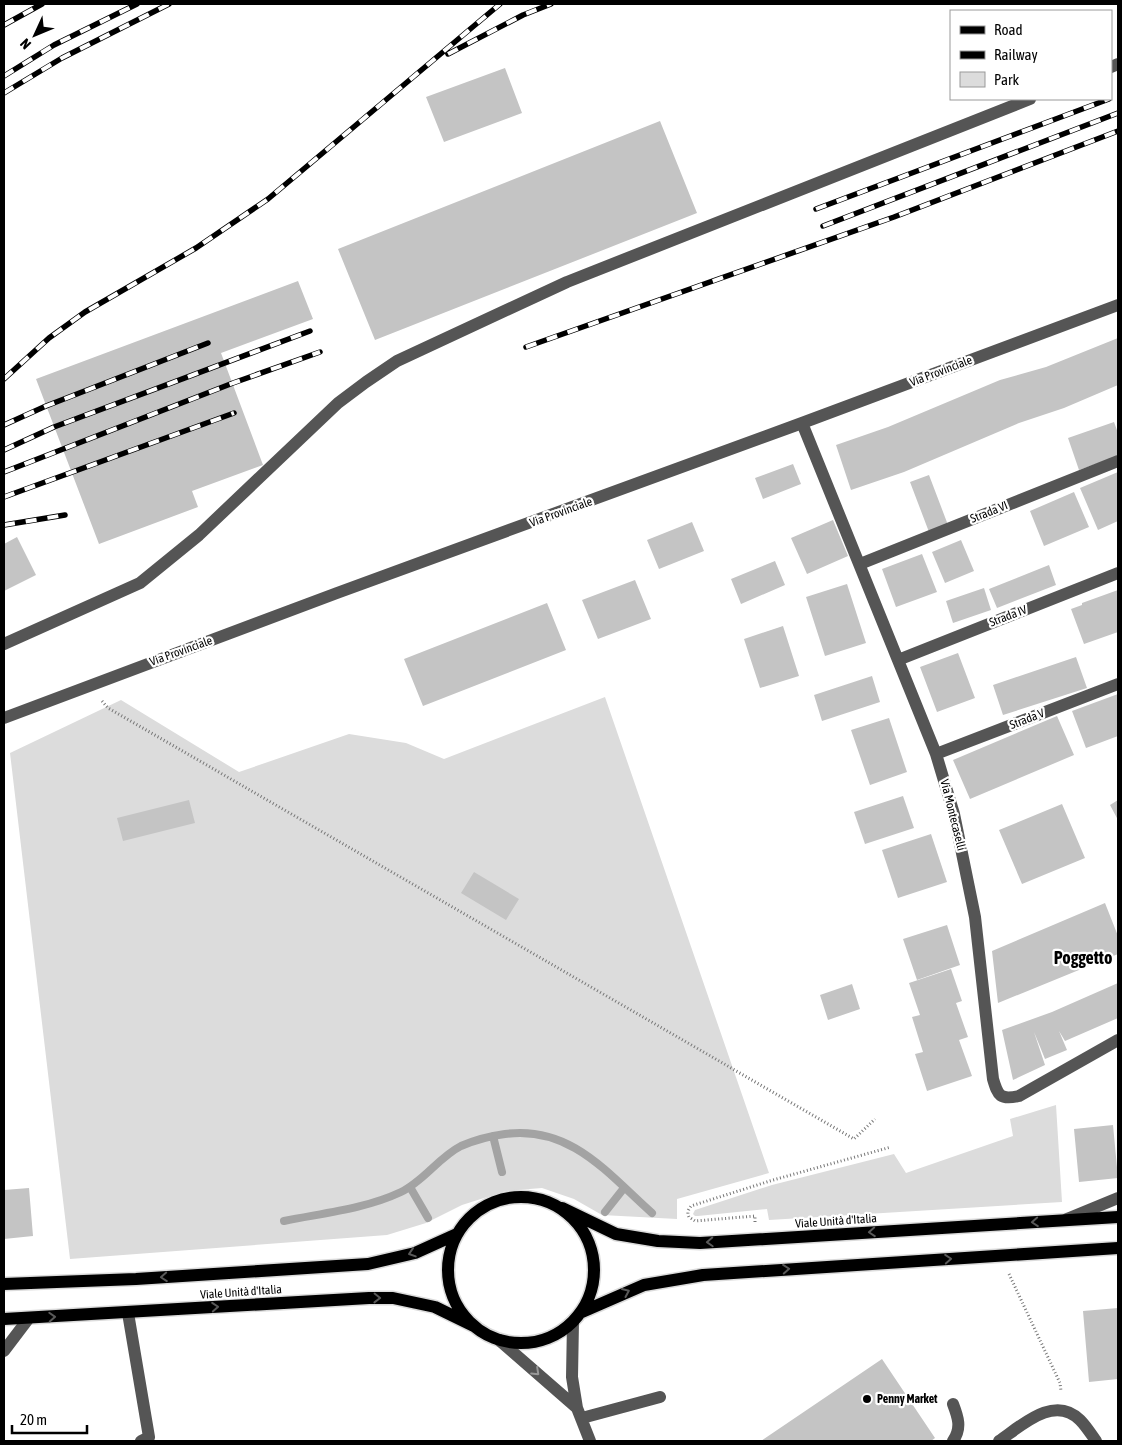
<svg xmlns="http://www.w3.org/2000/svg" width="1122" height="1445" font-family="'Asap Condensed',sans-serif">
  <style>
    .green { fill: #dcdcdc }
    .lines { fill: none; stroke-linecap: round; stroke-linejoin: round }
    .stream { stroke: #a3a3a3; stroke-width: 8 }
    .building { fill: #c4c4c4 }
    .major-casing { stroke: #dbdbdb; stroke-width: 15 }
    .path { stroke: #777; stroke-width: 3; stroke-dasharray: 1 2.5; stroke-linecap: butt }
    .minor { stroke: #555; stroke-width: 12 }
    .major { stroke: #000; stroke-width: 12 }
    .rail-casing { stroke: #000; stroke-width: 5.5 }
    .rail { stroke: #fff; stroke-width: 4; stroke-dasharray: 11; stroke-linecap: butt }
    .oneway { stroke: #595959 }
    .oneway2 { stroke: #999 }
    .poi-dot { fill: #000; stroke: #fff; stroke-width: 2 }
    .labels { text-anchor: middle; stroke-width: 4.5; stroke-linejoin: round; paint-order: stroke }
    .street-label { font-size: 12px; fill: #000; stroke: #fff }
    .poi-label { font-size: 12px; font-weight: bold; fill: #000; stroke: #fff; text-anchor: start }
    .district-label { font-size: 18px; font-weight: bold; fill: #000; stroke: #fff }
  </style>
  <rect width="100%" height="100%" fill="#fff"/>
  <path class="green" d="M605 697 769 1173 677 1199V1219L602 1215 574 1199 542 1188 506 1191 462 1205 426 1223 387 1235 70 1259 10 753 121 700 239 772 349 734 406 743 444 759Z
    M1056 1105 1062 1202 769 1220 767 1209 698 1216H695L693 1214 695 1210 772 1185 894 1154 906 1173 1013 1136 1010 1119Z"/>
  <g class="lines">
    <path class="stream" d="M493 1136 502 1172
      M410 1187 428 1218
      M605 1212 624 1188
      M284 1221C323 1213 365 1209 401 1192 424 1181 439 1157 461 1146 475 1140 490 1136 505 1134 571 1125 608 1174 652 1213"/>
  </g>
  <path class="building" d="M505 68 522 113 444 142 426 97Z
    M660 121 697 213 375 340 338 249Z
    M298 281 313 319 221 353 263 465 192 491 198 507 99 544 36 379Z
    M1118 338V385L1064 408 1019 423 904 472 851 490 836 445 888 427 1000 380 1046 367Z
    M1114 422 1118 433V456L1079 470 1068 438Z
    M793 464 801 484 763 499 755 478Z
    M1118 472V521L1098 530 1080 488Z
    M929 475 948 525 929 532 910 482Z
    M1074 492 1089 527 1044 546 1030 511Z
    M833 520 848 556 807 574 791 538Z
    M692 522 704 551 659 569 647 540Z
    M17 537 36 575 4 591V544Z
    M961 540 974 571 945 583 932 552Z
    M922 554 937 592 896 607 882 569Z
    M775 561 785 585 741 604 731 579Z
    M1049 565 1056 585 997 608 989 589Z
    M635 580 651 619 598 639 582 600Z
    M847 584 866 643 825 656 806 597Z
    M984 588 991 610 953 623 946 601Z
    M1118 590V632L1084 644 1071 609 1082 605V603Z
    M547 603 566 650 423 706 404 659Z
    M783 626 799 676 760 688 744 639Z
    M958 653 975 698 937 712 920 667Z
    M1076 657 1087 688 1003 715 993 685Z
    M872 676 880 702 822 721 814 695Z
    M1118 694V736L1086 748 1072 711Z
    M1057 716 1074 755 970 799 953 760Z
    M889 718 907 772 870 785 851 730Z
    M903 796 914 828 865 844 854 812Z
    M189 800 195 823 123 841 117 818Z
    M1118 800V820L1110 805Z
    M1062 804 1085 858 1022 884 999 830Z
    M931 834 947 882 898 898 882 850Z
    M474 872 519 899 506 920 461 893Z
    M1105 903 1118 936V954L998 1003 992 951Z
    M947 925 960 965 917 980 903 939Z
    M951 969 962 1001 956 1003 968 1037 959 1040 972 1076 927 1091 915 1054 923 1052 912 1017 920 1015 909 983Z
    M1118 983V1018L1065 1041 1059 1031 1067 1050 1045 1059 1034 1032 1045 1065 1013 1080 1002 1030 1052 1012Z
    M852 984 860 1009 828 1020 820 995Z
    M1113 1125 1118 1178 1079 1182 1074 1129Z
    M29 1188 33 1236 4 1239V1190Z
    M1118 1308V1379L1089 1382 1083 1311Z
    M882 1359 935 1438 931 1441H761Z"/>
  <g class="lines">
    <defs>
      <path id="major" d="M448 1270a73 73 0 1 1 146 0a73 73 0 1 1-146 0Z
        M562 1208 616 1234 658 1241 700 1243 1118 1217
        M4 1284 136 1279 368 1264 415 1253 457 1234
        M582 1312 644 1285 703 1275 1118 1248
        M4 1319 369 1298H393L435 1307 474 1326"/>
    </defs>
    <use href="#major" class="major-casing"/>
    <path class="path" d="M102 701 108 708 854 1139 875 1119
      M755 1222V1216L695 1221 689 1217C687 1213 688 1210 691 1206L773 1180 891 1147
      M1009 1274 1060 1383 1061 1391"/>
    <path class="minor" d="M1111 67 1118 64
      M802 423 936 754 954 814 975 917 993 1079C998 1096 1000 1100 1019 1096L1118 1040
      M860 564 1118 461
      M4 644 140 583 199 535 338 403 366 382 397 361 567 282 1030 99
      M898 660 1118 573
      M4 718 337 593 802 423 1118 305
      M936 754 1118 684
      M1067 1219 1118 1198
      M128 1313 149 1437 141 1441
      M573 1322 572 1377 577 1408 590 1441
      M499 1340 577 1408
      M4 1351 29 1318
      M953 1404C958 1417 962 1428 953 1441
      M582 1418 660 1397
      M999 1441C1021 1426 1054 1394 1080 1420 1086 1426 1091 1434 1096 1441"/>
    <use href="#major" class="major"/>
    <defs>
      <path id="rail" d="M4 25 42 4
        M448 54 523 15 551 4
        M4 76 54 45 137 4
        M4 93 62 58 169 4
        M816 209 1109 99
        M823 226 1118 113
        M526 347 894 217 1118 131
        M4 379 49 338 85 312 196 248 268 199 500 4
        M4 425 46 406 208 343
        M4 450 54 427 310 331
        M4 472 233 383 320 352
        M4 497 234 413
        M4 525 65 515"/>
    </defs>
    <use href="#rail" class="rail-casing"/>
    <use href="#rail" class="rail"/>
  </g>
  <defs><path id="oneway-chevron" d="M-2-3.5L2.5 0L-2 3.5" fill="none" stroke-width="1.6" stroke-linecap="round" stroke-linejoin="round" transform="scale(1.25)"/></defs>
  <g class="oneway">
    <use href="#oneway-chevron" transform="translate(1035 1222) rotate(176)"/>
    <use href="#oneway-chevron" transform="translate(872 1232) rotate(176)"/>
    <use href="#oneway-chevron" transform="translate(710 1242) rotate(177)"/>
    <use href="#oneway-chevron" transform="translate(412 1253) rotate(162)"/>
    <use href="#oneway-chevron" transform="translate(948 1259) rotate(-4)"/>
    <use href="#oneway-chevron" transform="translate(786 1269) rotate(-4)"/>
    <use href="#oneway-chevron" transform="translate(164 1277) rotate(176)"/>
    <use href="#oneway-chevron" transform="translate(626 1292) rotate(-24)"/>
    <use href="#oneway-chevron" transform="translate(377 1298) rotate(1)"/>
    <use href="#oneway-chevron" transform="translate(215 1307) rotate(-4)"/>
    <use href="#oneway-chevron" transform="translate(52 1317) rotate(-3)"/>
  </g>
  <use class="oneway2" href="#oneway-chevron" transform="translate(536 1372) rotate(43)"/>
  <circle class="poi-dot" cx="867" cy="1399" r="5"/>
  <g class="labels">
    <g class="street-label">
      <text transform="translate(941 371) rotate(-21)" y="4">Via Provinciale</text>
      <text transform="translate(561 512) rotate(-20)" y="4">Via Provinciale</text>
      <text transform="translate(989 512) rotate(-22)" y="4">Strada VI</text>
      <text transform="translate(1008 616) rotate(-21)" y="4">Strada IV</text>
      <text transform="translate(181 651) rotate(-20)" y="4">Via Provinciale</text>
      <text transform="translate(1027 719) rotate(-21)" y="4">Strada V</text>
      <text transform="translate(953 815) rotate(76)" y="4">Via Montecaselli</text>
      <text transform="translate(836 1221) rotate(-4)" y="4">Viale Unità d'Italia</text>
      <text transform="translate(241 1292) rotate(-4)" y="4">Viale Unità d'Italia</text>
    </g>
    <g class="poi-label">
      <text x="877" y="1403">Penny Market</text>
    </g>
    <g class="district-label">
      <text x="1083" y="964">Poggetto</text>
    </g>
  </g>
  <rect width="1122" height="1445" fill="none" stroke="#000000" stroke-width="10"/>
  <rect x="950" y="10" width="162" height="90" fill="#ffffff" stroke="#999999"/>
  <rect x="960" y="26" width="25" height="8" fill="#000000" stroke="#999999"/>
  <text x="994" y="35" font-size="15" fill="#000000">Road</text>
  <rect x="960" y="51" width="25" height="8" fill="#000000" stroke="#999999"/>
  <text x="994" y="60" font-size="15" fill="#000000">Railway</text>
  <rect x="960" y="72" width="25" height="15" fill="#dcdcdc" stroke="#999999"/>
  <text x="994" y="85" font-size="15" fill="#000000">Park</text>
  <g transform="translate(35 35) rotate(226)" stroke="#ffffff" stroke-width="4" paint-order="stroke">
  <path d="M0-4L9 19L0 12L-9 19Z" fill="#000000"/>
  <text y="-8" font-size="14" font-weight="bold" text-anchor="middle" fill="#000000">N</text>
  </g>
  <path d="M12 1425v8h75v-8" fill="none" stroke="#000000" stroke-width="2.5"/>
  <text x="20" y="1425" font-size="15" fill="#000000" stroke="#ffffff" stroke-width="4" paint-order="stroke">20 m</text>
</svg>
